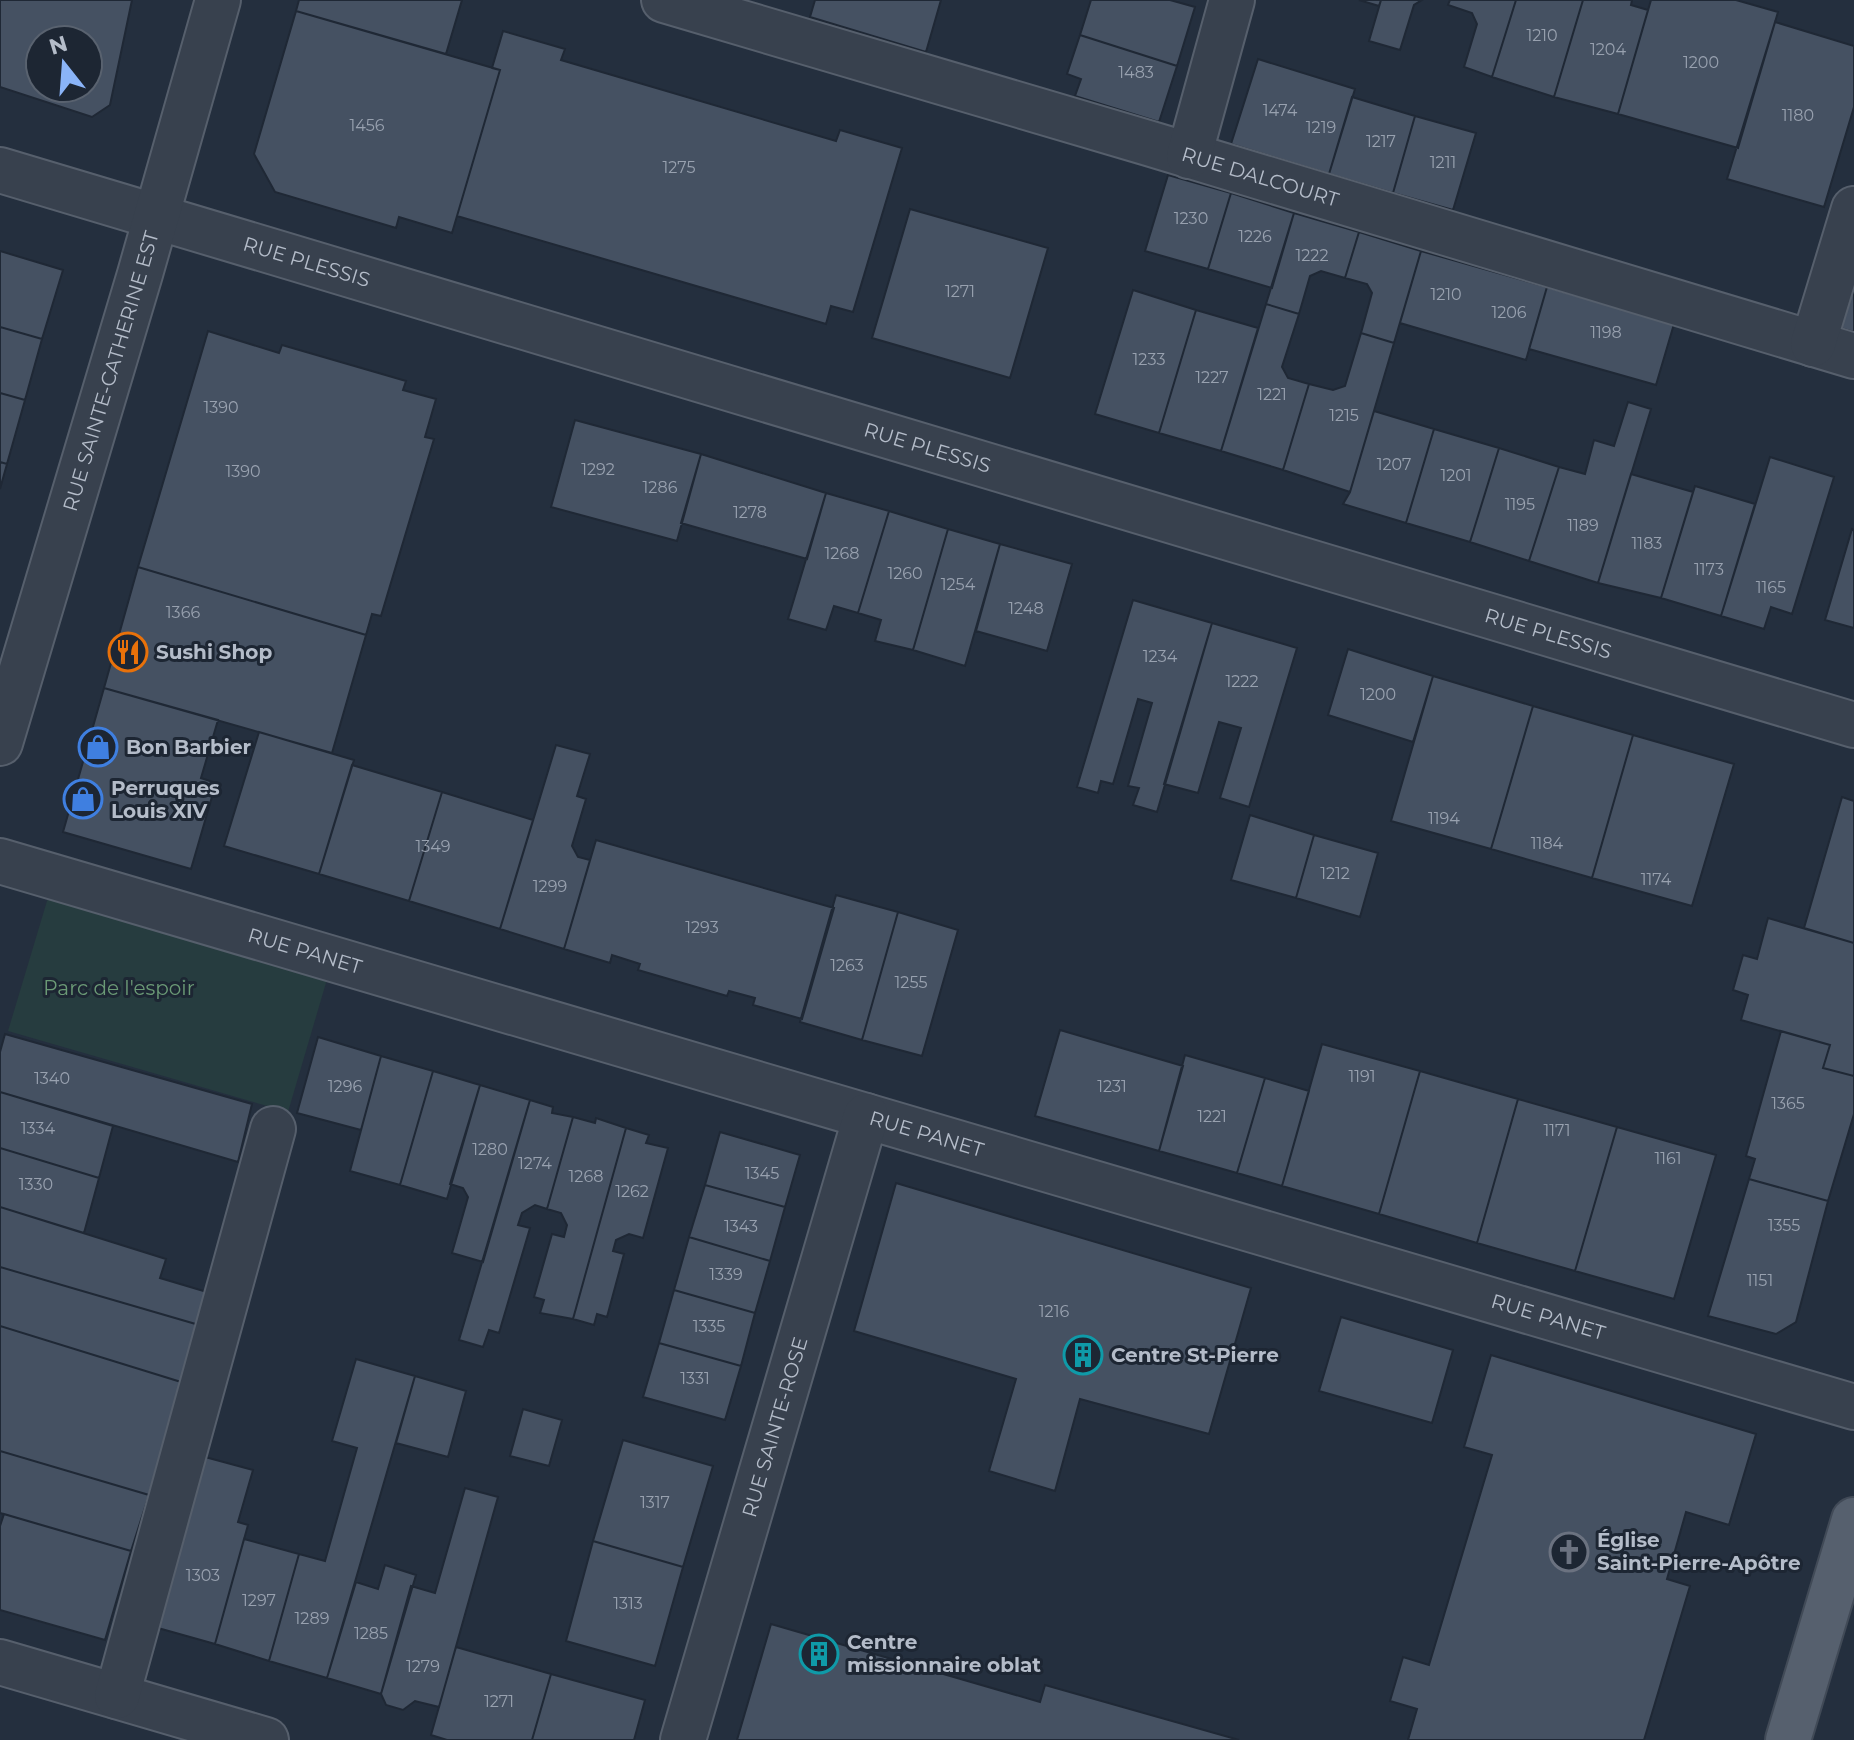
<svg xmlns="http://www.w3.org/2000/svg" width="1854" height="1740" font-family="Montserrat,sans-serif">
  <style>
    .green { fill: #263c3f }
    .building { fill: #455162; stroke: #1f2835; stroke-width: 2; fill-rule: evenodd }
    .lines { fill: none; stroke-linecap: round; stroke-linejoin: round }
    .minor-casing { stroke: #565f6c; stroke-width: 48 }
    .major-casing { stroke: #414a57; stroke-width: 48 }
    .minor { stroke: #38414e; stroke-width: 44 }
    .major { stroke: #56606e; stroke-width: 44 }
    .labels { text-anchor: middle; stroke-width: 6; stroke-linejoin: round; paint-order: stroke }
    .number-label { font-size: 16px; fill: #98a1af }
    .street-label { font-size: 20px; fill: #b4bcc9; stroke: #1d2633 }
    .poi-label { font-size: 20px; font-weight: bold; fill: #b4bcc9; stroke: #1d2633; text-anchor: start }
    .park-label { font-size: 20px; fill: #6b9a76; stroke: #1d2633 }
  </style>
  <rect width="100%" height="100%" fill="#242f3e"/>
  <path class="green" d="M50 891 328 976 288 1112 8 1031Z"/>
  <path class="building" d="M0 0H132L110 105 92 117 0 87ZM40 40H88V88H40Z
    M299 0H462L446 54 296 11Z
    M815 0H941L926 52 810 17Z
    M1091 0H1170L1195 7 1177 66 1080 35Z
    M1359 0H1381L1379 6Z
    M1381 0H1422L1414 5 1400 50 1369 41Z
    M1450 0H1516L1492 77 1464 67 1477 24 1472 13 1448 5Z
    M1516 0H1583L1554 97 1492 77Z
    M1583 0H1632L1631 5 1648 10 1618 114 1554 97Z
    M1651 0H1736L1778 12 1738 148 1618 114Z
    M296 11 500 70 452 233 399 217 396 228 275 192 254 154Z
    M1775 22 1854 46V107L1824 207 1727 179Z
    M503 31 565 49 561 60 836 141 840 130 902 148 853 312 831 306 826 324 457 216 500 70 492 68Z
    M1080 35 1177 66 1159 122 1075 96 1081 79 1067 74Z
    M1258 59 1355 89 1329 174 1231 144Z
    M1352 97 1415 116 1393 193 1329 174Z
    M1415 116 1476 133 1453 210 1393 193Z
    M1168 175 1231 193 1208 269 1145 251Z
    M1231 193 1294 213 1272 288 1208 269Z
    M910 209 1048 248 1010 378 872 338Z
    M1294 213 1359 232 1345 278 1321 271 1310 276 1299 314 1266 304Z
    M1359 232 1421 251 1394 343 1361 333 1372 293 1367 284 1345 278Z
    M0 251 63 270 42 339 0 327Z
    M1421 251 1547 287 1526 360 1400 323Z
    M1854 280V332L1840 328Z
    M1547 287 1674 324 1656 385 1529 349Z
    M1133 290 1196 310 1159 433 1095 414Z
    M1266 304 1299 314 1282 367 1288 378 1309 384 1283 470 1221 451Z
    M1196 310 1258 328 1221 451 1159 433Z
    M0 327 42 339 25 400 0 393Z
    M208 331 279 353 282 345 406 381 403 390 436 399 425 437 434 439 381 616 372 614 366 635 138 567Z
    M1361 333 1394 343 1350 492 1283 470 1309 384 1333 390 1345 386Z
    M0 393 25 400 7 464 0 462Z
    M1628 402 1651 409 1598 583 1529 561 1559 467 1585 474 1594 440 1614 446Z
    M1374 411 1434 429 1406 523 1343 504 1350 492Z
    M575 420 701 454 677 541 551 507Z
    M1434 429 1499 448 1470 542 1406 523Z
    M1499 448 1559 467 1529 561 1470 542Z
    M701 454 826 493 807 559 681 523Z
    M1770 457 1834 477 1792 614 1771 607 1764 629 1721 616Z
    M0 462 7 464 0 489Z
    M1631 474 1693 492 1661 598 1598 583Z
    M1695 486 1755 504 1721 616 1661 598Z
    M826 493 889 511 858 613 834 606 826 630 788 619Z
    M889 511 948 529 913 650 875 641 881 620 858 613Z
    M948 529 1000 544 965 666 913 650Z
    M1852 529 1854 530V628L1825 620Z
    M1000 544 1072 564 1047 651 976 631Z
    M138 567 366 635 332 753 104 688Z
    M1133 600 1212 623 1157 812 1133 805 1139 788 1128 786 1152 703 1138 699 1113 784 1101 781 1098 793 1077 787Z
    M1212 623 1297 648 1249 807 1220 798 1241 728 1219 722 1198 793 1164 784Z
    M1348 649 1433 676 1413 742 1328 715Z
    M1433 676 1533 706 1491 849 1391 821Z
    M104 688 218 720 201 778 216 783 191 869 63 832Z
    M1533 706 1633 735 1592 878 1491 849Z
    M259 732 354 760 319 874 224 846Z
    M1633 735 1734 764 1692 906 1592 878Z
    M556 745 590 754 577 796 586 799 572 846 578 857 590 860 564 949 500 929Z
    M352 765 442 792 409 901 319 874Z
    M442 792 533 820 500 929 409 901Z
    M1842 797 1854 801V943L1804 928Z
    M1250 815 1314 835 1296 898 1231 880Z
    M1314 835 1378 853 1360 917 1296 898Z
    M596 840 834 908 802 1019 753 1005 755 998 729 991 727 996 638 970 640 964 612 955 610 963 564 949Z
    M836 895 898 912 862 1040 800 1022Z
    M898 912 958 930 922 1056 862 1040Z
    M1768 918 1854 943V1076L1823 1068 1830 1045 1741 1020 1748 995 1733 990 1743 955 1757 959Z
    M1060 1030 1183 1066 1159 1151 1035 1116Z
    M1781 1031 1830 1045 1823 1068 1854 1076V1114L1828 1201 1749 1179 1755 1159 1746 1156Z
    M5 1034 252 1104 238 1162 0 1092V1052Z
    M318 1037 381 1056 361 1130 297 1113Z
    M1322 1044 1420 1071 1379 1214 1282 1186Z
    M1185 1055 1265 1078 1237 1173 1159 1151Z
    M381 1056 433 1071 400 1185 350 1171Z
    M433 1071 480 1085 447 1199 400 1185Z
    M1420 1071 1518 1099 1477 1243 1379 1214Z
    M1265 1078 1309 1091 1282 1186 1237 1173Z
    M480 1085 530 1100 483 1262 452 1253 468 1197 463 1188 450 1184Z
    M0 1092 113 1126 99 1178 0 1148Z
    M1518 1099 1617 1127 1575 1271 1477 1243Z
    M530 1100 553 1107 552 1113 573 1117 547 1209 535 1205 522 1213 518 1225 530 1228 499 1333 489 1330 483 1347 459 1340Z
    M573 1117 595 1123 596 1118 626 1128 573 1319 540 1313 544 1300 534 1297 552 1234 564 1237 567 1225 561 1213 547 1209Z
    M1617 1127 1716 1155 1674 1299 1575 1271Z
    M626 1128 649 1135 646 1143 668 1148 643 1238 629 1234 616 1240 613 1251 624 1254 607 1317 597 1314 594 1325 573 1319Z
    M720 1132 800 1155 785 1207 705 1185Z
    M0 1148 99 1178 84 1233 0 1207Z
    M1749 1179 1828 1201 1796 1322 1776 1334 1708 1316Z
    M896 1183 1251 1288 1209 1434 1080 1399 1055 1491 989 1471 1016 1379 854 1331Z
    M705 1185 785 1207 770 1261 689 1237Z
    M0 1207 166 1259 160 1278 207 1292 199 1325 0 1267Z
    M689 1237 770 1261 755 1313 674 1290Z
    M0 1267 199 1325 181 1382 0 1326Z
    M674 1290 755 1313 741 1366 659 1343Z
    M1341 1317 1453 1350 1432 1423 1319 1391Z
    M0 1326 181 1382 149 1495 0 1451Z
    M659 1343 741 1366 725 1420 643 1397Z
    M1491 1355 1756 1434 1729 1525 1686 1512 1667 1579 1690 1586 1644 1740H1408L1417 1709 1390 1701 1403 1657 1429 1665 1492 1455 1464 1447Z
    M356 1359 415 1376 327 1678 269 1661 299 1554 325 1561 357 1448 332 1441Z
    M415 1376 466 1391 448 1457 396 1443Z
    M523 1409 562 1420 549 1466 510 1456Z
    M623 1440 713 1466 683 1567 593 1541Z
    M0 1451 149 1495 131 1551 0 1513Z
    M205 1457 253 1470 238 1522 248 1525 215 1644 158 1628Z
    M465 1488 498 1497 439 1707 415 1701 403 1710 386 1705 381 1694 411 1586 435 1593Z
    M4 1514 131 1551 105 1640 0 1610V1526Z
    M244 1539 299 1554 269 1661 215 1644Z
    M593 1541 683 1567 655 1666 566 1641Z
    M385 1565 416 1575 381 1694 327 1678 356 1582 378 1589Z
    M771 1624 1040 1702 1045 1685 1239 1740H737Z
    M456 1647 551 1674 532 1740H447L431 1735Z
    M551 1674 645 1700 634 1740H532Z"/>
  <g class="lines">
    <defs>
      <g id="minor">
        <path id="s1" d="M664 0 1148 143 1854 356"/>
        <path d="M1189 156 1232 0"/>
        <path id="s2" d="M0 170 1854 725"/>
        <path d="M1813 344 1854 209"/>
        <path id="s3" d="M0 743 140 274 218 0"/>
        <path id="s4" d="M0 861 1854 1407"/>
        <path d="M0 1662 266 1740"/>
        <path d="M117 1696 273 1129"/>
        <path id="s5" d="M683 1740 866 1116"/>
      </g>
      <path id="major" d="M1788 1740 1854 1520"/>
    </defs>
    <use href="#minor" class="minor-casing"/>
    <use href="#major" class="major-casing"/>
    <use href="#minor" class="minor"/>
    <use href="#major" class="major"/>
  </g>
  <defs>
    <symbol id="restaurant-ring" viewBox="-11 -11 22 22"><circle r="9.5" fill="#1d2633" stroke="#e8710a" stroke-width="1.5"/><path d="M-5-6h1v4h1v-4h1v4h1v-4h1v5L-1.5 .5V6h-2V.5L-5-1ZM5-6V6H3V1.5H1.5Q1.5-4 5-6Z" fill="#e8710a"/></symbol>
    <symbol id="shop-ring" viewBox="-11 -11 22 22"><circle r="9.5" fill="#1d2633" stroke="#3f7fe0" stroke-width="1.5"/><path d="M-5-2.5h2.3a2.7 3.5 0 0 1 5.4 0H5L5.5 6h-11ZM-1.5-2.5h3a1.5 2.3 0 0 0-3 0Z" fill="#3f7fe0"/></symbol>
    <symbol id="building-ring" viewBox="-11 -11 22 22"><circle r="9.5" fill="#1d2633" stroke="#0f9aa8" stroke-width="1.5"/><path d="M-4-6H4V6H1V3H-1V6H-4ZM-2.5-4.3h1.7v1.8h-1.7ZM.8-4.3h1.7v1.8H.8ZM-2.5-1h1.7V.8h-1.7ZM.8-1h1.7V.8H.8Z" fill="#0f9aa8"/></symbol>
    <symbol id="church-ring" viewBox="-11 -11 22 22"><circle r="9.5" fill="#1d2633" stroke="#6b7280" stroke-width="1.5"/><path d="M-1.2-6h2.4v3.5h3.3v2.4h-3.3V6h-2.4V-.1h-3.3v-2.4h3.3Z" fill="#6b7280"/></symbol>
  </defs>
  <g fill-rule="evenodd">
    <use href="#restaurant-ring" x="106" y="630" width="44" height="44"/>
    <use href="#shop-ring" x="76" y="725" width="44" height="44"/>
    <use href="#shop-ring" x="61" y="777" width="44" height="44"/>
    <use href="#building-ring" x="1061" y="1333" width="44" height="44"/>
    <use href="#church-ring" x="1547" y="1530" width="44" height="44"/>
    <use href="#building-ring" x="797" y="1632" width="44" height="44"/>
  </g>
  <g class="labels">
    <g class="number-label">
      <text x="1542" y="41">1210</text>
      <text x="1608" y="55">1204</text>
      <text x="1701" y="68">1200</text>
      <text x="1136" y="78">1483</text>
      <text x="1280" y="116">1474</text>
      <text x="1798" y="121">1180</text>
      <text x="367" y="131">1456</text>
      <text x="1321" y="133">1219</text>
      <text x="1381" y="147">1217</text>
      <text x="1443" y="168">1211</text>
      <text x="679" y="173">1275</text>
      <text x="1191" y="224">1230</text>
      <text x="1255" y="242">1226</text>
      <text x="1312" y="261">1222</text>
      <text x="960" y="297">1271</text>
      <text x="1446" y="300">1210</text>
      <text x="1509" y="318">1206</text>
      <text x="1606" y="338">1198</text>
      <text x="1149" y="365">1233</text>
      <text x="1212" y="383">1227</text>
      <text x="1272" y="400">1221</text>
      <text x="221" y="413">1390</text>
      <text x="1344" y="421">1215</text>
      <text x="1394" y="470">1207</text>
      <text x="598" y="475">1292</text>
      <text x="243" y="477">1390</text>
      <text x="1456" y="481">1201</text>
      <text x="660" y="493">1286</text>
      <text x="1520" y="510">1195</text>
      <text x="750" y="518">1278</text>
      <text x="1583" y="531">1189</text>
      <text x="1647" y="549">1183</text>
      <text x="842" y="559">1268</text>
      <text x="1709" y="575">1173</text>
      <text x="905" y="579">1260</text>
      <text x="958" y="590">1254</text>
      <text x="1771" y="593">1165</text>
      <text x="1026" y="614">1248</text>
      <text x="183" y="618">1366</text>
      <text x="1160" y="662">1234</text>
      <text x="1242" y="687">1222</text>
      <text x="1378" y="700">1200</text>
      <text x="1444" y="824">1194</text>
      <text x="1547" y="849">1184</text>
      <text x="433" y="852">1349</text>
      <text x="1335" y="879">1212</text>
      <text x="1656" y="885">1174</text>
      <text x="550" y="892">1299</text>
      <text x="702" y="933">1293</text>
      <text x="847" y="971">1263</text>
      <text x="911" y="988">1255</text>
      <text x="1362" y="1082">1191</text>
      <text x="52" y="1084">1340</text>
      <text x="345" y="1092">1296</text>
      <text x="1112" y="1092">1231</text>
      <text x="1788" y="1109">1365</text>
      <text x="1212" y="1122">1221</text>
      <text x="38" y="1134">1334</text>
      <text x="1557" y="1136">1171</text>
      <text x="490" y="1155">1280</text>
      <text x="1668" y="1164">1161</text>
      <text x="535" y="1169">1274</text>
      <text x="762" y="1179">1345</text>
      <text x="586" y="1182">1268</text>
      <text x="36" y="1190">1330</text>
      <text x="632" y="1197">1262</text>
      <text x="1784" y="1231">1355</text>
      <text x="741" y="1232">1343</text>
      <text x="726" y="1280">1339</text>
      <text x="1760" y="1286">1151</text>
      <text x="1054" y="1317">1216</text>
      <text x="709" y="1332">1335</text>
      <text x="695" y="1384">1331</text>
      <text x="655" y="1508">1317</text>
      <text x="203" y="1581">1303</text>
      <text x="259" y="1606">1297</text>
      <text x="628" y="1609">1313</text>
      <text x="312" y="1624">1289</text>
      <text x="371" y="1639">1285</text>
      <text x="423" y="1672">1279</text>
      <text x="499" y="1707">1271</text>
    </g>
    <g class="street-label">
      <text dy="7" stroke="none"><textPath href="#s1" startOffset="622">RUE DALCOURT</textPath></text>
      <text dy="7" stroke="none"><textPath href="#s2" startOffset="320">RUE PLESSIS</textPath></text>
      <text dy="7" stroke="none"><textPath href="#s3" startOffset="388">RUE SAINTE-CATHERINE EST</textPath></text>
      <text dy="7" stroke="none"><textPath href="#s2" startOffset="968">RUE PLESSIS</textPath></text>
      <text dy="7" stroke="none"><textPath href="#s2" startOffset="1616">RUE PLESSIS</textPath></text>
      <text dy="7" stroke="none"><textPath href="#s4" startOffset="318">RUE PANET</textPath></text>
      <text dy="7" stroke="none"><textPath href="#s4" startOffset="966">RUE PANET</textPath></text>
      <text dy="7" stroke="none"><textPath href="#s4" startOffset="1614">RUE PANET</textPath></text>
      <text dy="7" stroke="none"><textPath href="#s5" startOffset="326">RUE SAINTE-ROSE</textPath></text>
    </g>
    <g class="poi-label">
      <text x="156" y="659">Sushi Shop</text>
      <text x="126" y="754">Bon Barbier</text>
      <text x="111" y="795">Perruques<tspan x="111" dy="23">Louis XIV</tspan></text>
      <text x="1111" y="1362">Centre St-Pierre</text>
      <text x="1597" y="1547">Église<tspan x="1597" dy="23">Saint-Pierre-Apôtre</tspan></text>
      <text x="847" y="1649">Centre<tspan x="847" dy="23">missionnaire oblat</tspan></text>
    </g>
    <g class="park-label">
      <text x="119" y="995">Parc de l'espoir</text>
    </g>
  </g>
  <g transform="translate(64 64) rotate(343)"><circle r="38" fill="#1d2633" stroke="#59626f" stroke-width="2"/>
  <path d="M0-6L14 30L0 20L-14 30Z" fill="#8ab4f8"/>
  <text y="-12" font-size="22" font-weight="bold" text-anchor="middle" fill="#b4bcc9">N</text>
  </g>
</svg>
